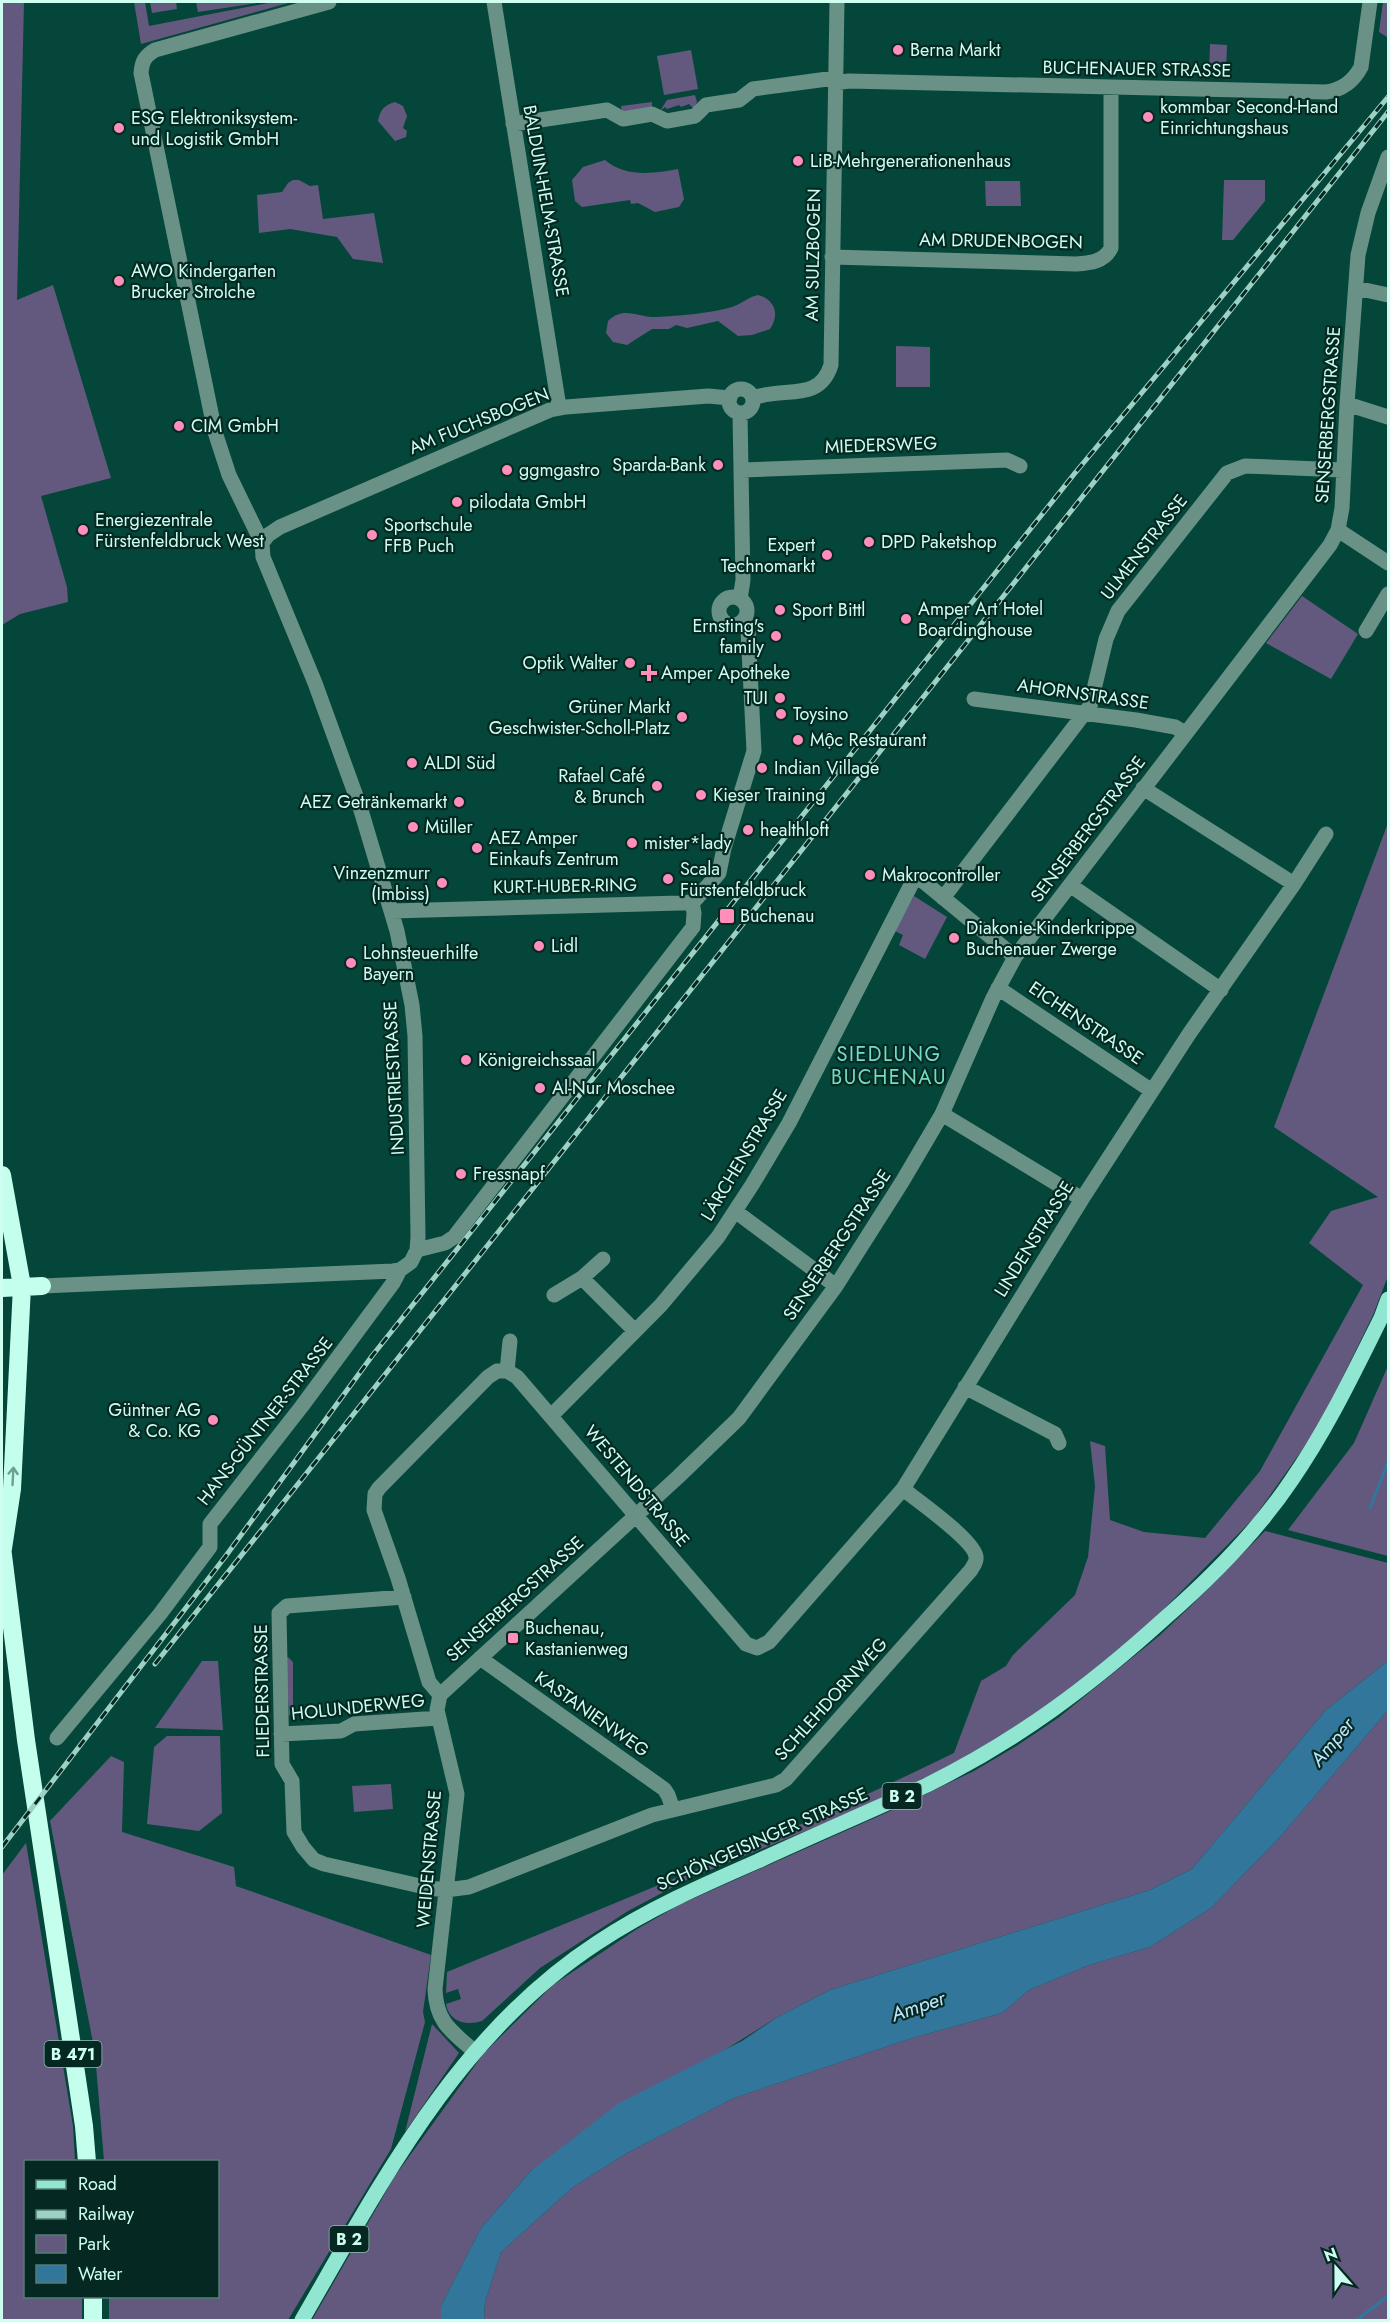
<svg xmlns="http://www.w3.org/2000/svg" width="1390" height="2322" font-family="Jost,sans-serif">
  <style>
    .green { fill: #63597f }
    .water { fill: #32769b }
    .lines { fill: none; stroke-linecap: round; stroke-linejoin: round }
    .stream { stroke: #32769b; stroke-width: 3 }
    .minor { stroke: #699186; stroke-width: 15 }
    .major { stroke: #90e6d0; stroke-width: 15 }
    .highway { stroke: #c4ffee; stroke-width: 18 }
    .rail-casing { stroke: #9cd1c3; stroke-width: 5 }
    .rail { stroke: #052922; stroke-width: 3; stroke-dasharray: 9; stroke-linecap: butt }
    .oneway { stroke: #6e9f92 }
    .poi-dot { fill: #ff8eba; stroke: #052922; stroke-width: 2 }
    .labels { text-anchor: middle; stroke-width: 4.5; stroke-linejoin: round; paint-order: stroke }
    .shield { fill: #052922; stroke: #91beb2; stroke-width: 1.5 }
    .shield-label { font-size: 16px; font-weight: bold; fill: #cdfef0 }
    .poi-label { font-size: 18px; fill: #cdfef0; stroke: #052922; text-anchor: start }
    .street-label { font-size: 18px; fill: #cdfef0; stroke: #052922 }
    .neighbourhood-label { font-size: 20px; letter-spacing: 1.5px; fill: #73ddc4; stroke: #052922 }
    .water-label { font-size: 20px; font-style: italic; fill: #c2e4fb; stroke: #052922 }
  </style>
  <rect width="100%" height="100%" fill="#05463a"/>
  <path class="green" d="M2 2H24L17 300 53 285 111 478 41 496 67 587 68 602 20 614 2 625Z
    M134 2H145L149 26 273 2H292L141 44Z
    M150 2H176L177 9 152 13Z
    M196 2H264L198 12Z
    M1383 2H1388V35L1387 37 1379 32Z
    M1210 44 1227 45 1226 74 1209 73Z
    M691 50 698 89 664 95 657 56Z
    M695 95 697 102 694 109 689 104 681 107 679 105 667 109 665 107 660 111 667 100Z
    M395 102 403 106 407 116 403 128 407 131 406 137 395 141 378 121C380 110 384 105 395 102Z
    M652 102V110L625 114 622 111 621 106Z
    M605 160C624 177 653 174 678 169L684 199 679 207 655 212 638 203 631 204 630 200 582 207 575 201 572 180 583 167Z
    M293 180H299L310 186 318 185 323 219 374 213 383 263 353 259 337 237 290 229 259 233 257 195 282 192 288 183Z
    M1224 180H1265V201L1233 240H1222Z
    M985 181H1020L1021 206H986Z
    M758 295C775 299 780 315 770 329L752 335 738 336 718 321 687 328 676 325 669 329H652L627 345 613 342 606 333 608 321C624 305 638 318 657 317 677 316 713 313 732 307 741 304 748 297 758 295Z
    M896 346 930 347V387H896Z
    M1302 596 1358 634 1331 679 1266 643Z
    M1388 823V1276L1373 1315 1319 1426 1254 1518 1151 1622 1056 1701 965 1758 862 1808 688 1879 628 1911 540 1968 482 2021C466 2026 449 2022 446 2004L461 1999 458 1989 446 1993 447 1972C618 1902 789 1834 954 1753L981 1681 1006 1666 1013 1655 1075 1595 1088 1557 1095 1486 1090 1441 1105 1446 1110 1520 1144 1532 1205 1538 1260 1471 1363 1285 1309 1243 1331 1211 1378 1197 1274 1127Z
    M914 896 947 917 925 959 899 945 903 935 895 931Z
    M1388 1366V1556L1288 1530 1354 1443Z
    M1265 1531 1388 1563V1661L1326 1710 1192 1869 1150 1890 830 1990 776 2018 531 2171 481 2228 441 2306V2320H312L395 2176 484 2053 553 1985 637 1929 681 1904 888 1812 974 1771 1018 1745 1058 1718 1159 1636 1193 1604Z
    M288 1657 293 1662V1711L289 1716 286 1658Z
    M202 1661H218L223 1730 155 1728Z
    M1388 1710V2320H484L485 2302 501 2252 573 2187 627 2153 734 2098 909 2039 1002 2013 1029 1990 1089 1965 1150 1947 1211 1908 1280 1837Z
    M167 1736H220L222 1813 199 1831 147 1824 154 1747Z
    M111 1756 124 1762 122 1832 234 1867 236 1886 431 1955 423 2012 425 2022 391 2149 288 2320H109V2297L218 2296V2162L104 2161 95 2053 50 1821Z
    M391 1784 393 1809 354 1812 352 1786Z
    M26 1843 73 2126 75 2161 26 2162V2296L82 2297V2320H2V1875Z
    M432 2024 459 2053 405 2132Z"/>
  <path class="water" d="M1388 1661V1710L1280 1837 1211 1908 1150 1947 1089 1965 1029 1990 1002 2013 909 2039 734 2098 627 2153 573 2187 501 2252 485 2302 484 2320H441V2306L481 2228 531 2171 619 2103 742 2041 776 2018 830 1990 1150 1890 1192 1869 1326 1710Z"/>
  <g class="lines">
    <path class="stream" d="M1370 1508 1388 1462
      M1357 2320 1388 2296"/>
    <path class="minor" d="M494 2 559 407
      M835 83 849 81 1326 92C1342 90 1353 82 1361 67L1370 2
      M513 124 607 110 623 119 652 114 667 121 695 116 706 105 739 100 753 89 835 78
      M832 257 1076 264C1090 263 1104 262 1111 248V88
      M1356 288 1388 295
      M729 401a12 12 0 1 1 24 0a12 12 0 1 1-24 0Z
      M753 398C785 386 819 403 831 365L837 2
      M1347 404 1388 417
      M742 470 1007 460 1020 466
      M1338 530 1388 563
      M262 543 268 535 280 527 550 410 566 407 708 396 730 398
      M719 611a14 14 0 1 1 28 0a14 14 0 1 1-28 0Z
      M738 597 741 593 743 580 740 414
      M1366 631 1388 594
      M974 699 1136 720 1175 727 1185 733
      M1143 788 1294 884
      M1070 885 1221 990
      M943 898 1090 706 1106 639 1118 611 1227 473 1245 466 1343 470
      M392 911 680 903 692 902 696 899 719 873 724 848 754 751 748 630 742 622
      M998 988 1152 1091
      M942 1114 1082 1199
      M735 1211 836 1286
      M417 1250 445 1243 454 1237 693 927 694 913 692 902
      M582 1278 603 1259
      M42 1286 393 1271 400 1270 411 1262 417 1250 418 1237 415 1036 412 1005 397 931 360 807 315 683 263 557 262 543 229 475 215 432 141 73C142 61 145 56 155 50L329 2
      M554 1295 582 1278 635 1331
      M507 1371 517 1377 746 1644 757 1648 769 1642 903 1489 1082 1199 1189 1034 1294 884 1326 834
      M507 1371 510 1341
      M965 1387 1055 1434 1059 1443
      M551 1416 661 1305 718 1237 752 1185 789 1123 913 881 919 879 924 882 1015 957
      M404 1597 287 1606 279 1613 282 1764 292 1781 294 1832 303 1847 314 1860 324 1864 429 1888 446 1890 469 1887 652 1815 776 1785 786 1779 971 1570C973 1566 977 1562 976 1557 975 1541 917 1500 903 1489
      M480 1658 664 1789 668 1795 673 1809
      M440 1695 429 1682 398 1578 374 1510 375 1494 379 1488 488 1377 497 1371H507
      M281 1734 341 1731 354 1724 438 1718
      M57 1738 160 1614 210 1547V1524L302 1406 393 1283 400 1270
      M474 2051C451 2031 436 2022 435 1989L457 1794 437 1710 440 1695 678 1477 739 1418 836 1286 902 1182 942 1114 993 998 1015 957 1330 545 1338 530 1342 508 1347 404 1358 255 1368 213 1388 157"/>
    <path class="major" d="M302 2320C382 2181 458 2034 597 1943 648 1909 703 1885 758 1861 814 1835 871 1811 927 1785 1018 1740 1090 1686 1165 1618 1212 1577 1256 1533 1291 1481 1327 1429 1353 1374 1381 1318L1388 1299"/>
    <path class="highway" d="M2 1175 22 1286 12 1489 2 1555
      M2 1288 42 1286
      M2 1547 26 1740 84 2126 87 2162
      M93 2296V2320"/>
    <defs>
      <path id="rail" d="M155 1664 1388 112
        M2 1847 225 1557 372 1356 1075 473 1388 97"/>
    </defs>
    <use href="#rail" class="rail-casing"/>
    <use href="#rail" class="rail"/>
  </g>
  <defs><path id="oneway-shaft" d="M-6 0H5M1.5-3L5.5 0L1.5 3" fill="none" stroke-width="1.6" stroke-linecap="round" stroke-linejoin="round" transform="scale(1.5)"/></defs>
  <use class="oneway" href="#oneway-shaft" transform="translate(13 1476) rotate(-87)"/>
  <g class="poi-dot">
    <circle cx="898" cy="50" r="6"/>
    <circle cx="1148" cy="117" r="6"/>
    <circle cx="119" cy="128" r="6"/>
    <circle cx="798" cy="161" r="6"/>
    <circle cx="119" cy="281" r="6"/>
    <circle cx="179" cy="426" r="6"/>
    <circle cx="718" cy="465" r="6"/>
    <circle cx="507" cy="470" r="6"/>
    <circle cx="457" cy="502" r="6"/>
    <circle cx="83" cy="530" r="6"/>
    <circle cx="372" cy="535" r="6"/>
    <circle cx="869" cy="542" r="6"/>
    <circle cx="827" cy="555" r="6"/>
    <circle cx="780" cy="610" r="6"/>
    <circle cx="906" cy="619" r="6"/>
    <circle cx="776" cy="636" r="6"/>
    <circle cx="630" cy="663" r="6"/>
    <path d="M646 664h6v6h6v6h-6v6h-6v-6h-6v-6h6z"/>
    <circle cx="780" cy="698" r="6"/>
    <circle cx="781" cy="714" r="6"/>
    <circle cx="682" cy="717" r="6"/>
    <circle cx="798" cy="740" r="6"/>
    <circle cx="412" cy="763" r="6"/>
    <circle cx="762" cy="768" r="6"/>
    <circle cx="657" cy="786" r="6"/>
    <circle cx="701" cy="795" r="6"/>
    <circle cx="459" cy="802" r="6"/>
    <circle cx="413" cy="827" r="6"/>
    <circle cx="748" cy="830" r="6"/>
    <circle cx="632" cy="843" r="6"/>
    <circle cx="477" cy="848" r="6"/>
    <circle cx="870" cy="875" r="6"/>
    <circle cx="668" cy="879" r="6"/>
    <circle cx="442" cy="883" r="6"/>
    <rect x="719" y="908" width="16" height="16" rx="3"/>
    <circle cx="954" cy="938" r="6"/>
    <circle cx="539" cy="946" r="6"/>
    <circle cx="351" cy="963" r="6"/>
    <circle cx="466" cy="1060" r="6"/>
    <circle cx="540" cy="1088" r="6"/>
    <circle cx="461" cy="1174" r="6"/>
    <circle cx="213" cy="1420" r="6"/>
    <rect x="507" y="1632" width="12" height="12" rx="3"/>
  </g>
  <g class="labels">
    <g class="shield">
      <rect x="882.5" y="1783" width="39" height="26" rx="4.5"/>
      <rect x="44.5" y="2041" width="57" height="26" rx="4.5"/>
      <rect x="329.5" y="2226" width="39" height="26" rx="4.5"/>
    </g>
    <g class="shield-label">
      <text x="902" y="1802">B 2</text>
      <text x="73" y="2060">B 471</text>
      <text x="349" y="2245">B 2</text>
    </g>
    <g class="poi-label">
      <text x="910" y="56">Berna Markt</text>
      <text x="1160" y="113">kommbar Second-Hand<tspan x="1160" dy="21">Einrichtungshaus</tspan></text>
      <text x="131" y="124">ESG Elektroniksystem-<tspan x="131" dy="21">und Logistik GmbH</tspan></text>
      <text x="810" y="167">LiB-Mehrgenerationenhaus</text>
      <text x="131" y="277">AWO Kindergarten<tspan x="131" dy="21">Brucker Strolche</tspan></text>
      <text x="191" y="432">CIM GmbH</text>
      <text x="706" y="471" text-anchor="end">Sparda-Bank</text>
      <text x="519" y="476">ggmgastro</text>
      <text x="469" y="508">pilodata GmbH</text>
      <text x="95" y="526">Energiezentrale<tspan x="95" dy="21">Fürstenfeldbruck West</tspan></text>
      <text x="384" y="531">Sportschule<tspan x="384" dy="21">FFB Puch</tspan></text>
      <text x="881" y="548">DPD Paketshop</text>
      <text x="815" y="551" text-anchor="end">Expert<tspan x="815" dy="21">Technomarkt</tspan></text>
      <text x="918" y="615">Amper Art Hotel<tspan x="918" dy="21">Boardinghouse</tspan></text>
      <text x="792" y="616">Sport Bittl</text>
      <text x="764" y="632" text-anchor="end">Ernsting's<tspan x="764" dy="21">family</tspan></text>
      <text x="618" y="669" text-anchor="end">Optik Walter</text>
      <text x="661" y="679">Amper Apotheke</text>
      <text x="768" y="704" text-anchor="end">TUI</text>
      <text x="670" y="713" text-anchor="end">Grüner Markt<tspan x="670" dy="21">Geschwister-Scholl-Platz</tspan></text>
      <text x="793" y="720">Toysino</text>
      <text x="810" y="746">Mộc Restaurant</text>
      <text x="424" y="769">ALDI Süd</text>
      <text x="774" y="774">Indian Village</text>
      <text x="645" y="782" text-anchor="end">Rafael Café<tspan x="645" dy="21">&amp; Brunch</tspan></text>
      <text x="713" y="801">Kieser Training</text>
      <text x="447" y="808" text-anchor="end">AEZ Getränkemarkt</text>
      <text x="425" y="833">Müller</text>
      <text x="760" y="836">healthloft</text>
      <text x="489" y="844">AEZ Amper<tspan x="489" dy="21">Einkaufs Zentrum</tspan></text>
      <text x="644" y="849">mister*lady</text>
      <text x="680" y="875">Scala<tspan x="680" dy="21">Fürstenfeldbruck</tspan></text>
      <text x="430" y="879" text-anchor="end">Vinzenzmurr<tspan x="430" dy="21">(Imbiss)</tspan></text>
      <text x="882" y="881">Makrocontroller</text>
      <text x="740" y="922">Buchenau</text>
      <text x="966" y="934">Diakonie-Kinderkrippe<tspan x="966" dy="21">Buchenauer Zwerge</tspan></text>
      <text x="551" y="952">Lidl</text>
      <text x="363" y="959">Lohnsteuerhilfe<tspan x="363" dy="21">Bayern</tspan></text>
      <text x="478" y="1066">Königreichssaal</text>
      <text x="552" y="1094">Al-Nur Moschee</text>
      <text x="473" y="1180">Fressnapf</text>
      <text x="201" y="1416" text-anchor="end">Güntner AG<tspan x="201" dy="21">&amp; Co. KG</tspan></text>
      <text x="525" y="1634">Buchenau,<tspan x="525" dy="21">Kastanienweg</tspan></text>
    </g>
    <g class="street-label">
      <text transform="translate(1137 69) rotate(1)" y="6">BUCHENAUER STRASSE</text>
      <text transform="translate(546 201) rotate(80)" y="6">BALDUIN-HELM-STRASSE</text>
      <text transform="translate(1001 241) rotate(1)" y="6">AM DRUDENBOGEN</text>
      <text transform="translate(813 255) rotate(-89)" y="6">AM SULZBOGEN</text>
      <text transform="translate(1328 415) rotate(-86)" y="6">SENSERBERGSTRASSE</text>
      <text transform="translate(479 421) rotate(-22)" y="6">AM FUCHSBOGEN</text>
      <text transform="translate(881 445) rotate(-2)" y="6">MIEDERSWEG</text>
      <text transform="translate(1144 547) rotate(-52)" y="6">ULMENSTRASSE</text>
      <text transform="translate(1083 694) rotate(8)" y="6">AHORNSTRASSE</text>
      <text transform="translate(1088 829) rotate(-53)" y="6">SENSERBERGSTRASSE</text>
      <text transform="translate(565 886) rotate(-1)" y="6">KURT-HUBER-RING</text>
      <text transform="translate(1086 1023) rotate(34)" y="6">EICHENSTRASSE</text>
      <text transform="translate(394 1078) rotate(-93)" y="6">INDUSTRIESTRASSE</text>
      <text transform="translate(744 1155) rotate(-59)" y="6">LÄRCHENSTRASSE</text>
      <text transform="translate(1034 1239) rotate(-58)" y="6">LINDENSTRASSE</text>
      <text transform="translate(837 1245) rotate(-56)" y="6">SENSERBERGSTRASSE</text>
      <text transform="translate(265 1421) rotate(-52)" y="6">HANS-GÜNTNER-STRASSE</text>
      <text transform="translate(637 1486) rotate(50)" y="6">WESTENDSTRASSE</text>
      <text transform="translate(515 1599) rotate(-42)" y="6">SENSERBERGSTRASSE</text>
      <text transform="translate(262 1691) rotate(-91)" y="6">FLIEDERSTRASSE</text>
      <text transform="translate(831 1699) rotate(-48)" y="6">SCHLEHDORNWEG</text>
      <text transform="translate(358 1707) rotate(-6)" y="6">HOLUNDERWEG</text>
      <text transform="translate(592 1714) rotate(35)" y="6">KASTANIENWEG</text>
      <text transform="translate(762 1839) rotate(-24)" y="6">SCHÖNGEISINGER STRASSE</text>
      <text transform="translate(429 1859) rotate(-85)" y="6">WEIDENSTRASSE</text>
    </g>
    <g class="neighbourhood-label">
      <text x="889" y="1061">SIEDLUNG<tspan x="889" dy="23">BUCHENAU</tspan></text>
    </g>
    <g class="water-label">
      <text transform="translate(1332 1742) rotate(-50)" y="7">Amper</text>
      <text transform="translate(918 2006) rotate(-19)" y="7">Amper</text>
    </g>
  </g>
  <rect width="1390" height="2322" fill="none" stroke="#cdfef0" stroke-width="6"/>
  <rect x="24" y="2160" width="195" height="138" fill="#052922" stroke="#557e74" stroke-width="1.5"/>
  <rect x="36" y="2180" width="30" height="9" fill="#90e6d0" stroke="#557e74" stroke-width="1.5"/>
  <text x="78" y="2190" font-size="18" fill="#cdfef0">Road</text>
  <rect x="36" y="2210" width="30" height="9" fill="#9cd1c3" stroke="#557e74" stroke-width="1.5"/>
  <text x="78" y="2220" font-size="18" fill="#cdfef0">Railway</text>
  <rect x="36" y="2235" width="30" height="18" fill="#63597f" stroke="#557e74" stroke-width="1.5"/>
  <text x="78" y="2250" font-size="18" fill="#cdfef0">Park</text>
  <rect x="36" y="2265" width="30" height="18" fill="#32769b" stroke="#557e74" stroke-width="1.5"/>
  <text x="78" y="2280" font-size="18" fill="#cdfef0">Water</text>
  <g transform="translate(1336 2268) rotate(339)" stroke="#052922" stroke-width="4.5" paint-order="stroke">
  <path d="M0-4.5L10 22L0 15L-10 22Z" fill="#cdfef0"/>
  <text y="-9" font-size="16" font-weight="bold" text-anchor="middle" fill="#cdfef0">N</text>
  </g>
</svg>
